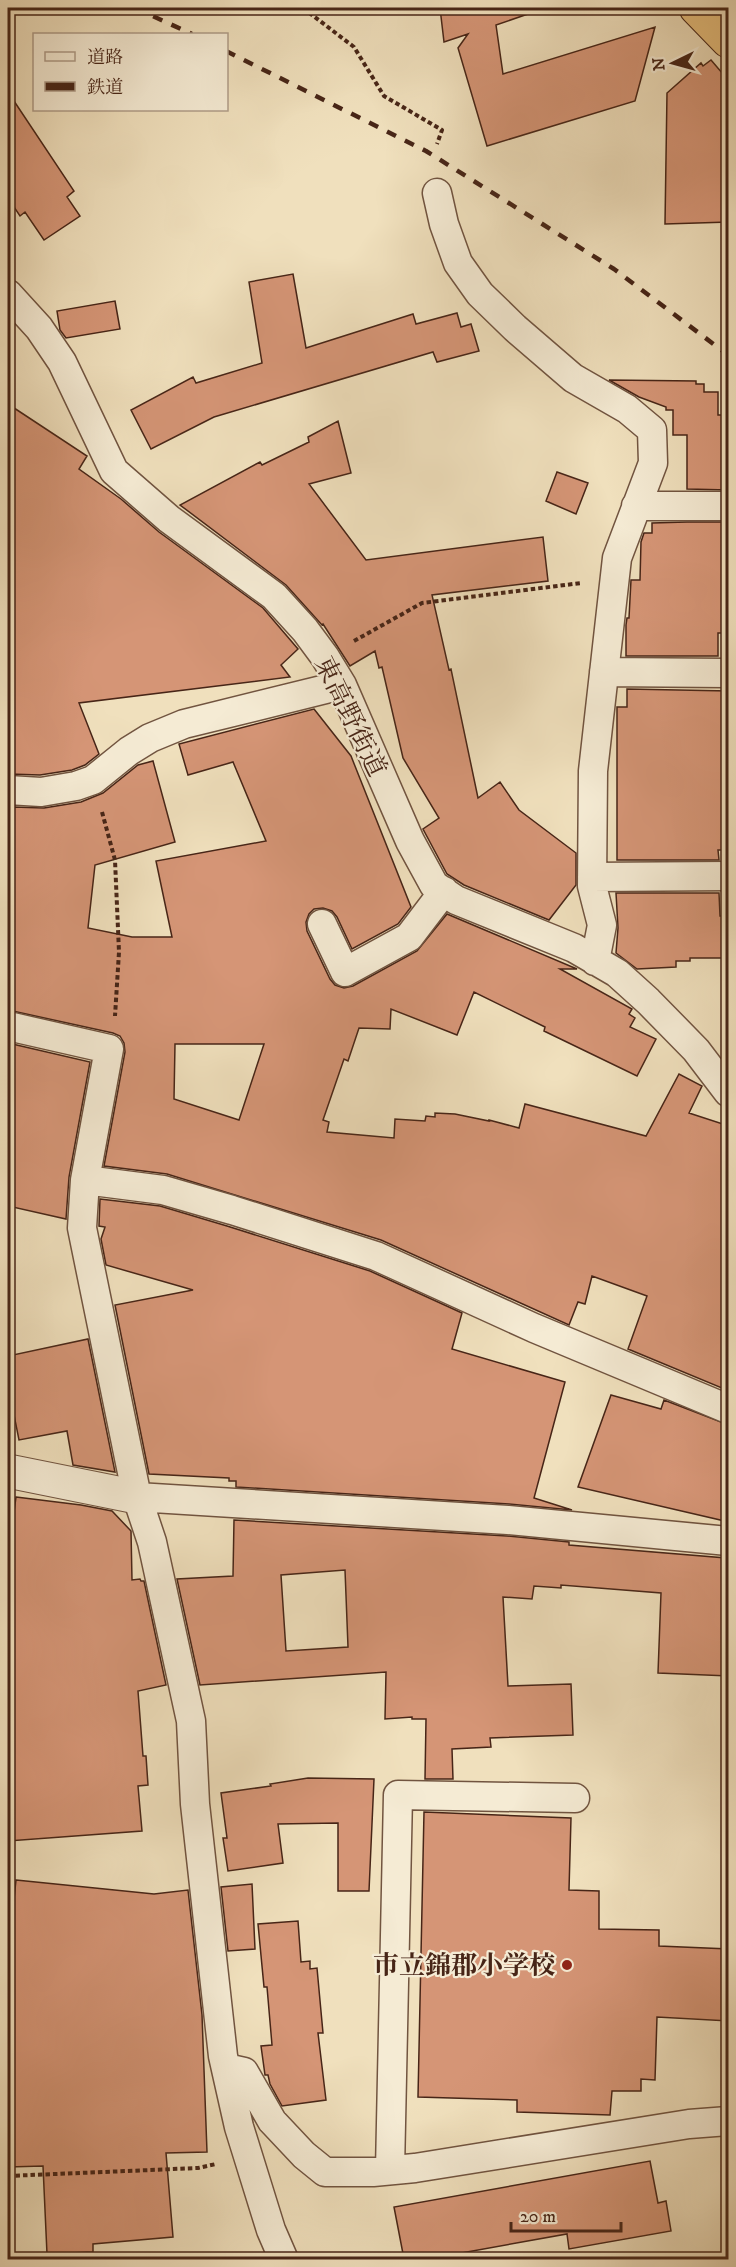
<svg xmlns="http://www.w3.org/2000/svg" width="736" height="2267" font-family="'IM FELL DW Pica','Noto Serif JP',serif">
  <style>
    .building { fill: #d59576; stroke: #472517; stroke-width: 1.5; fill-rule: evenodd }
    .lines { fill: none; stroke-linecap: round; stroke-linejoin: round }
    .minor-casing { stroke: #715440; stroke-width: 31 }
    .tertiary-casing { stroke: #715440; stroke-width: 35 }
    .trunk-casing { stroke: #472517; stroke-width: 35 }
    .path { stroke: #472517; stroke-width: 4; stroke-dasharray: 4.5 3; stroke-linecap: butt }
    .minor { stroke: #f5ebd4; stroke-width: 28 }
    .tertiary { stroke: #f5ebd4; stroke-width: 33 }
    .trunk { stroke: #e8c07e; stroke-width: 33 }
    .rail { stroke: #472517; stroke-width: 4.5; stroke-dasharray: 10 10; stroke-linecap: butt }
    .poi-dot { fill: #8f2418; stroke: #f5ebd4; stroke-width: 2 }
    .labels { text-anchor: middle; stroke-width: 4.5; stroke-linejoin: round; paint-order: stroke }
    .street-label { font-size: 26px; fill: #472517; stroke: #f5ebd4 }
    .poi-label { font-size: 26px; font-weight: bold; fill: #472517; stroke: #f5ebd4; text-anchor: end }
  </style>
  <rect width="100%" height="100%" fill="#f0e0bd"/>
  <filter id="stains"><feTurbulence type="fractalNoise" baseFrequency=".00333" numOctaves="4"/><feColorMatrix values="0 0 0 0 .2 0 0 0 0 .09 0 0 0 0 .02 0 0 0 .5 -.17"/></filter>
  <radialGradient id="worn" r=".72"><stop offset=".6" stop-color="#630" stop-opacity="0"/><stop offset="1" stop-color="#630" stop-opacity=".3"/></radialGradient>
  <path class="building" d="M440 8H530L531 13 496 25 503 74 655 27 635 101 487 146 458 48 468 34 444 42Z
    M711 60 729 81V222L665 224 667 93 701 63 703 66Z
    M8 92 74 191 67 197 80 216 44 240 25 212 20 216 8 198Z
    M293 274 306 348 413 314 416 324 457 313 461 327 471 324 479 351 437 362 433 352 214 417 151 449 131 410 193 377 196 383 262 363 249 282Z
    M115 301 120 329 66 338 60 330 57 311Z
    M609 380 696 381V384H704V392H718V415H726L729 490 687 489V435H673V410H666V407L639 397Z
    M8 404 87 456 79 469 121 499 159 532 263 608 298 649 281 665 290 677 79 703 99 754 85 765 72 770 40 775 9 774 8 763Z
    M338 421 351 473 309 484 366 560 543 537 548 581 432 595 449 670 451 669 478 798 500 782 519 810 576 853V885L549 920 464 885 447 874 423 829 439 818 403 758 382 667 379 668 375 651 350 666 323 624 322 625 286 585 180 505 260 462 262 465 309 442 308 437Z
    M557 472 588 483 576 514 546 501Z
    M687 522H729V633H718V656H626V625L627 618H629L631 580H640L641 542 644 533H652V523Z
    M627 689 729 691V850H718L719 860H617V707H627Z
    M314 709 351 756 411 907 398 924 352 949 337 917 332 911 323 908 314 909 309 914 306 922 307 931 330 979 335 985 344 988 353 986 417 951 447 914 577 969H560L632 1009 629 1014 635 1018 630 1027 656 1039 637 1076 544 1031 545 1027 474 992 457 1035 391 1009 390 1029 359 1028 348 1061 344 1059 323 1120 329 1122 327 1132 394 1138 395 1119 425 1121 426 1116 435 1117V1113L455 1114 489 1121V1120L519 1128 525 1104 646 1136 679 1074 702 1086 689 1113 729 1126V1391L628 1349 647 1296 592 1276 585 1304 578 1302 569 1325 381 1240 167 1174 104 1166 125 1052 124 1043 120 1036 113 1033 8 1010V842L13 807 44 808 81 802 103 793 138 765 153 761 175 842 95 865 88 928 132 937H172L156 861 266 841 233 762 188 775 179 744ZM175 1044H264L239 1120 174 1099Z
    M616 893H719L720 916H727V958H690V961H676V967L637 969 616 953 618 928Z
    M8 1043 90 1062 69 1177 66 1219 8 1206Z
    M100 1199 160 1206 227 1226 370 1271 462 1313 452 1349 565 1382 534 1498 572 1510 509 1504 236 1487V1481H229V1478L149 1474 115 1305 193 1290 106 1265 101 1239 105 1227 99 1226Z
    M88 1339 115 1472 73 1465 67 1431 19 1440 8 1385V1356Z
    M611 1395 661 1409 664 1400 729 1425V1522L578 1487Z
    M16 1497 81 1505 112 1511 131 1531 132 1580 140 1579 141 1581H144L166 1685 138 1691 143 1756H146L148 1785 138 1786 142 1831 8 1841V1558Z
    M234 1520 507 1536 569 1542V1545L726 1558 723 1642H729V1676L658 1673 661 1593 561 1585V1588L534 1586 532 1599 503 1597 508 1686 571 1684 573 1735 490 1738 491 1747 452 1749 453 1779H425L426 1719H412V1717L385 1719 386 1672 200 1685 177 1579 233 1576ZM345 1570 348 1647 286 1651 281 1575Z
    M308 1778 374 1779 369 1891H338V1823L278 1824 283 1863 228 1871 223 1838H227L221 1793 271 1786 270 1784Z
    M424 1812 571 1818 569 1890 599 1891V1929L659 1930V1946L729 1949V2021L657 2017 655 2080 641 2079V2091H612L610 2115 517 2112V2100L418 2097Z
    M16 1880 154 1894 188 1890 202 2015 207 2152 166 2153 173 2237 93 2244V2252L47 2254 43 2166 8 2167V2030H11L8 1955Z
    M252 1884 255 1949 228 1951 221 1887Z
    M298 1921 301 1962 310 1961V1969L317 1968 323 2033H318L326 2100 282 2106 270 2084 268 2075H265L261 2046 272 2045 267 1987H264L258 1924Z
    M650 2161 658 2203 666 2201 671 2231 569 2249 567 2234 428 2259H404L394 2207Z"/>
  <g class="lines">
    <defs>
      <path id="minor" d="M437 193 444 224 458 263 480 294 515 328 573 378 627 409 652 430 653 463 617 558 593 771 592 886 602 925 595 961
        M8 294 39 328 62 362 114 471 169 519 274 596 305 630 325 657 342 685 410 841 434 885 456 900 574 948 617 973 648 1001 696 1050 728 1092
        M636 506H728
        M604 672 728 673
        M8 790 41 792 76 786 93 780 129 751 150 738 184 724 342 685
        M592 877 728 876
        M322 924 345 972 409 937 444 891
        M8 1026 109 1049 85 1180 82 1228 137 1497 152 1542 191 1721 195 1804 223 2056 239 2127 271 2230 284 2260
        M85 1180 163 1190 232 1210 376 1256 534 1328 728 1409
        M137 1497 508 1520 728 1541
        M226 2068 244 2072 272 2121 304 2155 325 2172H373L415 2168 689 2124 728 2121
        M390 2170 398 1795 575 1798"/>
      <path id="tertiary" d="M8 1471 137 1497"/>
      <path id="trunk" d="M696 8 728 41"/>
    </defs>
    <use href="#minor" class="minor-casing"/>
    <use href="#tertiary" class="tertiary-casing"/>
    <use href="#trunk" class="trunk-casing"/>
    <path class="path" d="M303 8 354 47 384 96 442 130 437 144
      M354 641 422 603 581 583
      M102 812 115 860 119 952 115 1016
      M8 2176 198 2168 216 2164"/>
    <use href="#minor" class="minor"/>
    <use href="#tertiary" class="tertiary"/>
    <use href="#trunk" class="trunk"/>
    <path class="rail" d="M135 8 192 34
      M226 51 426 151 614 269 728 355"/>
  </g>
  <circle class="poi-dot" cx="567" cy="1965" r="6"/>
  <g class="labels">
    <g class="street-label">
      <text transform="translate(351 716) rotate(64)" y="9">東高野街道</text>
    </g>
    <g class="poi-label">
      <text x="555" y="1974">市立錦郡小学校</text>
    </g>
  </g>
  <rect width="736" height="2267" fill="none" stroke="#f0e0bd" stroke-width="30"/>
  <rect x="9" y="9" width="718" height="2249" fill="none" stroke="#472517" stroke-width="3"/>
  <rect x="15" y="15" width="706" height="2237" fill="none" stroke="#472517" stroke-width="1.5"/>
  <rect x="33" y="33" width="195" height="78" fill="#f5ebd4" stroke="#af9c88" stroke-width="1.5"/>
  <rect x="45" y="52" width="30" height="9" fill="#f5ebd4" stroke="#af9c88" stroke-width="1.5"/>
  <text x="87" y="63" font-size="18" fill="#472517">道路</text>
  <rect x="45" y="82" width="30" height="9" fill="#472517" stroke="#af9c88" stroke-width="1.5"/>
  <text x="87" y="93" font-size="18" fill="#472517">鉄道</text>
  <g transform="translate(673 63) rotate(265)" stroke="#f5ebd4" stroke-width="4.5" paint-order="stroke">
  <path d="M0-4.5L10 22L0 15L-10 22Z" fill="#472517"/>
  <text y="-9" font-size="16" font-weight="bold" text-anchor="middle" fill="#472517">N</text>
  </g>
  <path d="M511 2222v9h110v-9" fill="none" stroke="#472517" stroke-width="3"/>
  <text x="520" y="2222" font-size="18" fill="#472517" stroke="#f5ebd4" stroke-width="4.5" paint-order="stroke">20 m</text>
  <rect width="100%" height="100%" filter="url(#stains)"/>
  <rect width="100%" height="100%" fill="url(#worn)"/>
</svg>
